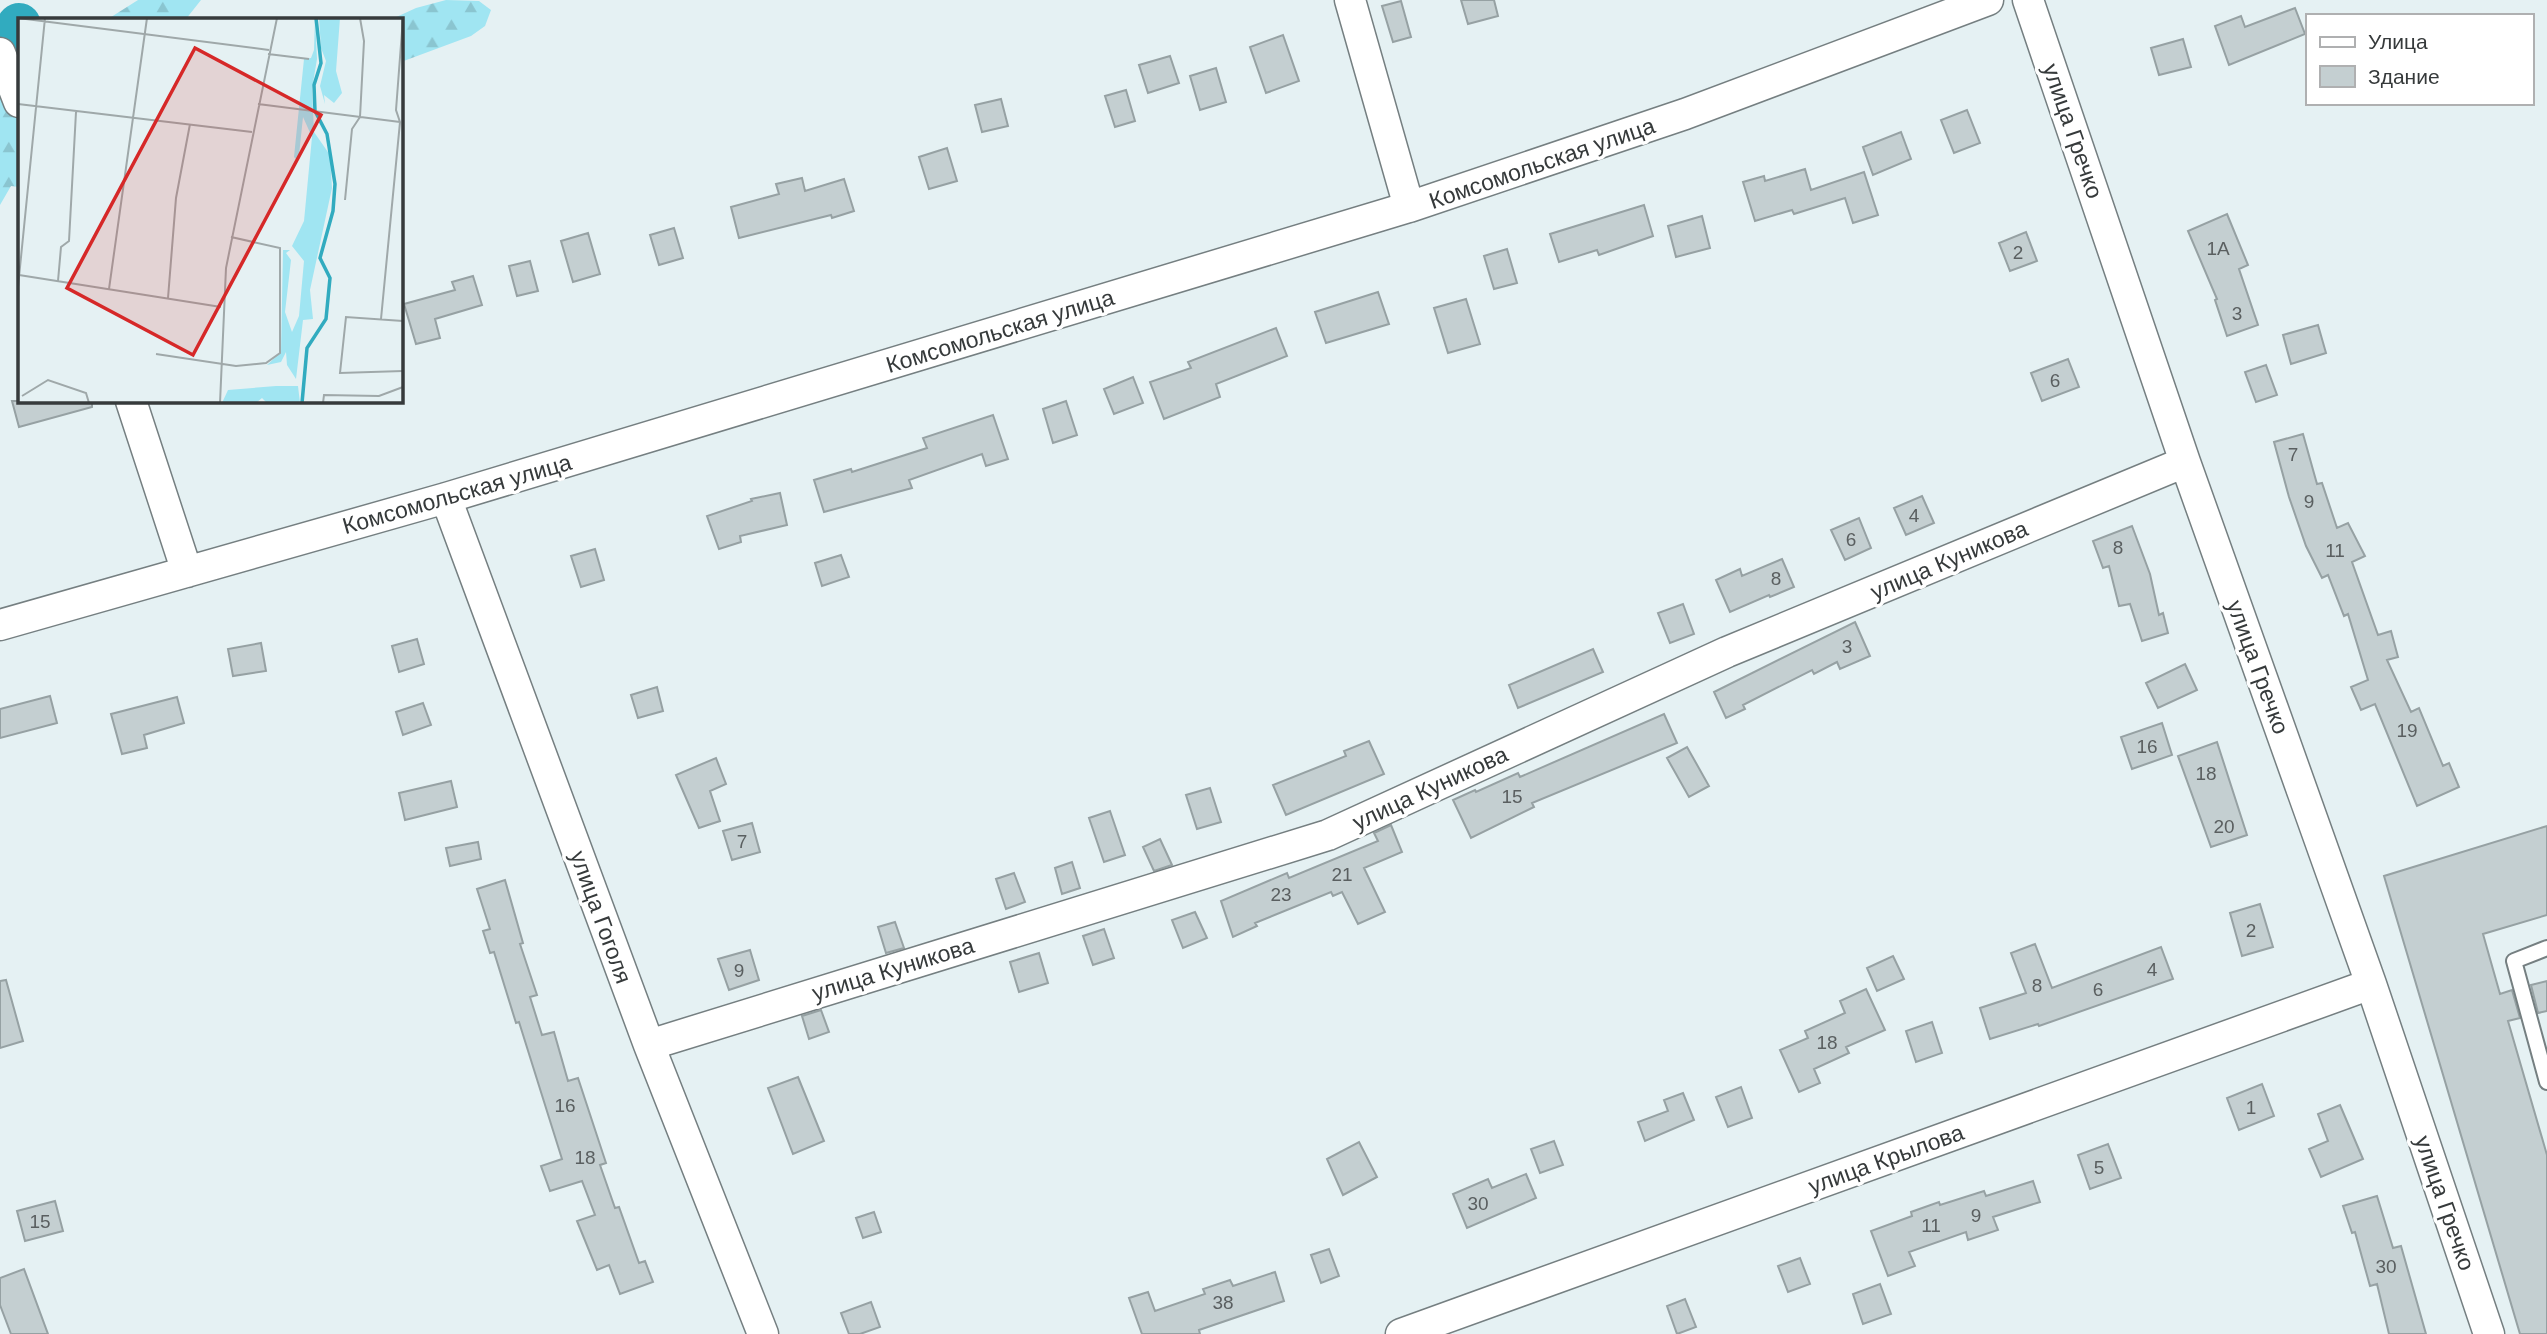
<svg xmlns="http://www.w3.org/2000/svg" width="2547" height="1334" font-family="Arial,sans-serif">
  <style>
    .forest { fill: url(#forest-firs) }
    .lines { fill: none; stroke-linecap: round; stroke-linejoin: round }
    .river { stroke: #31abbf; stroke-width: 44 }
    .building { fill: #c4cfd1; stroke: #96a1a3; stroke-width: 2 }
    .service-casing { stroke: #757f81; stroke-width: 18 }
    .minor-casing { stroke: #757f81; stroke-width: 33 }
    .service { stroke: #fff; stroke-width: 14 }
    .minor { stroke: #fff; stroke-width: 30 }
    .labels { text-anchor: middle; stroke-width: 7; stroke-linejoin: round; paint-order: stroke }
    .number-label { font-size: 19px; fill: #5a5f60 }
    .street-label { font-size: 23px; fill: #363a3b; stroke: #fff }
    .inset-river { fill: none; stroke: #31abbf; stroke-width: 3.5 }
    .inset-road { fill: none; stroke: #9fa8a9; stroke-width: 2 }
    .view { fill: #d62828; fill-opacity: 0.15; stroke: #d62828; stroke-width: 3.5 }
    .inset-edge { fill: none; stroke: #363a3b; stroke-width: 3.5 }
  </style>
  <defs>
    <pattern id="forest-firs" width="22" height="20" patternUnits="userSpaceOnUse" patternTransform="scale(1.75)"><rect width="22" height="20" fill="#a0e5f2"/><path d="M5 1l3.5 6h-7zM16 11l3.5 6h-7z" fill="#8ac5d0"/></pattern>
  </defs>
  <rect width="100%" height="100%" fill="#e5f1f3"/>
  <path class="forest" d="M138 0H201L186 19H108Z
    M446 0 479 1 491 10 485 26 471 36 401 62V19H392L416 8Z
    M19 77V187L11 186 0 205V89Z"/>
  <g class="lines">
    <path class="river" d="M0 52 19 25"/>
  </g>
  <path class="building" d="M1461 0H1494L1498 16 1468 24Z
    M1401 1 1411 37 1393 42 1382 6Z
    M2295 8 2305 34 2229 65 2215 26 2241 16 2245 27Z
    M1283 35 1299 81 1266 93 1250 47Z
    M2183 39 2191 67 2159 75 2151 48Z
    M1170 56 1179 83 1148 93 1139 65Z
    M1216 68 1226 102 1200 110 1190 76Z
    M1126 90 1135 121 1115 127 1105 96Z
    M1001 99 1008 126 982 132 975 105Z
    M1967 110 1980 143 1954 153 1941 120Z
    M1901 132 1911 159 1873 175 1863 147Z
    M947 148 957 181 929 189 919 157Z
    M1805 169 1811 190 1864 172 1878 215 1853 223 1845 198 1794 214 1792 210 1755 221 1743 182 1764 176 1765 181Z
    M802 178 805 191 844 179 854 211 832 218 831 215 739 238 731 207 779 194 776 184Z
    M1644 205 1653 236 1599 255 1597 250 1559 262 1550 234Z
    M2227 214 2248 265 2239 269 2258 325 2227 336 2215 300 2217 299 2188 231Z
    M1702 216 1710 248 1676 257 1668 226Z
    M674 228 683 258 659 265 650 235Z
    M2026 232 2037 261 2010 271 1999 243Z
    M588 233 600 274 573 282 561 241Z
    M1507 249 1517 283 1494 289 1484 256Z
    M530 261 538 291 517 296 509 266Z
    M473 276 482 305 435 319 440 338 416 344 404 304 455 290 452 282Z
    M1378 292 1389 324 1326 343 1315 312Z
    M1466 299 1480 344 1448 353 1434 308Z
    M2318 325 2326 353 2291 364 2283 335Z
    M1276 328 1287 356 1216 384 1220 397 1164 419 1150 382 1191 368 1188 362Z
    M2068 359 2079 387 2042 401 2031 373Z
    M2266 365 2277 395 2256 402 2245 372Z
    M1133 377 1143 403 1114 414 1104 389Z
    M12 401H92V407L19 427Z
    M1066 401 1077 435 1053 443 1043 409Z
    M993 415 1008 459 986 466 982 454 909 480 912 488 824 512 814 480 851 469 852 472 927 448 923 438Z
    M2303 434 2317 484 2322 483 2337 528 2348 523 2365 556 2352 562 2378 635 2391 631 2398 657 2387 660 2411 712 2419 708 2443 766 2449 763 2459 787 2417 806 2375 704 2361 710 2351 687 2368 680 2348 614 2344 616 2328 575 2322 578 2306 546 2289 497 2274 442Z
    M780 493 787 525 740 536 741 542 719 549 707 516 752 501 751 499Z
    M1922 496 1934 523 1906 535 1894 508Z
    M1859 518 1871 548 1845 560 1831 530Z
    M2132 526 2150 574 2159 615 2163 613 2168 633 2142 641 2130 604 2119 606 2109 566 2103 568 2093 541Z
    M595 549 604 580 581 587 571 556Z
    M841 555 849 577 822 586 815 563Z
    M1782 559 1794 587 1770 597 1769 595 1730 612 1716 580 1740 569 1742 576Z
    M1683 604 1694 634 1670 643 1658 613Z
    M1855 622 1870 656 1840 669 1837 662 1814 674 1812 670 1743 705 1745 709 1726 718 1714 692Z
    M417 639 424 664 399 672 392 646Z
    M261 643 266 671 233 676 228 649Z
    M1593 649 1603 672 1518 708 1509 685Z
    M2185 664 2197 690 2158 708 2146 683Z
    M657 687 663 711 638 718 631 695Z
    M50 696 57 723 0 738V709Z
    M177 697 184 723 144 735 147 748 122 754 111 714Z
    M423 703 431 725 403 735 396 712Z
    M1664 714 1677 743 1532 803 1534 807 1471 838 1453 800 1475 790 1476 792 1518 773 1520 777Z
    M2162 723 2172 755 2132 769 2121 737Z
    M1369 741 1384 774 1286 815 1273 785 1346 756 1344 751Z
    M2217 742 2247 835 2211 847 2178 756Z
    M1687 747 1709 786 1689 797 1667 758Z
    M716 758 726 784 710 791 720 821 699 828 676 775Z
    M451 781 457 807 405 820 399 793Z
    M1210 788 1221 822 1197 829 1186 795Z
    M1110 811 1125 855 1104 862 1089 818Z
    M752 823 760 852 732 860 723 831Z
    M1391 825 1402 852 1364 868 1385 912 1358 924 1342 892 1333 896 1331 892 1255 923 1257 926 1233 937 1221 901 1287 873 1289 878 1378 841 1374 833Z
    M2547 826V915L2483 934 2500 994 2512 990 2520 1018 2508 1021 2547 1155V1334H2520L2384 876Z
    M1160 839 1172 865 1154 871 1143 847Z
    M478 842 481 859 450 866 446 848Z
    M1072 862 1080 888 1062 894 1055 868Z
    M1014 873 1025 902 1006 909 996 879Z
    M505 880 523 943 520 944 537 995 530 997 542 1035 554 1032 568 1081 578 1078 606 1163 600 1165 615 1208 619 1207 639 1263 645 1261 653 1282 620 1294 609 1265 597 1270 577 1221 595 1215 582 1181 550 1191 541 1166 562 1159 519 1022 516 1023 494 952 490 953 483 931 490 929 477 889Z
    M2260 904 2273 947 2242 956 2230 913Z
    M1195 912 1207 938 1183 948 1172 920Z
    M895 922 904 948 886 953 878 927Z
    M1104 929 1114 958 1093 965 1083 936Z
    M2035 944 2052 988 2161 947 2173 979 2039 1026 2038 1024 1990 1039 1980 1008 2026 993 2011 953Z
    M750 950 759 980 729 990 718 959Z
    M1039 953 1048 983 1019 992 1010 962Z
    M1893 956 1904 979 1877 991 1867 968Z
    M6 980 23 1041 0 1048V981Z
    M2547 981V1011L2538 1013 2531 985Z
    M1866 989 1885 1030 1846 1047 1849 1053 1814 1069 1820 1083 1799 1092 1780 1050 1808 1038 1805 1031 1845 1013 1840 1001Z
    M821 1010 829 1032 809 1039 802 1016Z
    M1932 1022 1942 1053 1916 1062 1906 1031Z
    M798 1077 824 1141 793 1154 768 1088Z
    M2262 1084 2274 1116 2239 1130 2227 1098Z
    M1741 1087 1752 1118 1728 1127 1716 1097Z
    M1683 1093 1694 1120 1645 1141 1638 1122 1668 1111 1664 1100Z
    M2340 1105 2363 1159 2321 1177 2309 1149 2328 1141 2318 1114Z
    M1554 1141 1563 1165 1540 1173 1531 1149Z
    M1359 1142 1377 1177 1343 1195 1327 1159Z
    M2108 1144 2121 1178 2090 1189 2078 1155Z
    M1526 1174 1536 1198 1467 1228 1453 1194 1488 1179 1492 1188Z
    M2033 1181 2040 1202 1993 1217 1998 1230 1968 1240 1966 1232 1909 1252 1915 1266 1888 1276 1871 1231 1912 1216 1911 1212 1939 1202 1940 1205 1984 1191 1986 1196Z
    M2377 1196 2393 1248 2401 1246 2426 1334H2389L2377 1284 2370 1286 2355 1232 2352 1233 2343 1206Z
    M55 1201 63 1231 25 1241 17 1211Z
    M874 1212 881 1232 863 1238 856 1218Z
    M1329 1249 1339 1276 1321 1283 1311 1255Z
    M1800 1258 1810 1284 1788 1292 1778 1266Z
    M24 1269 48 1334H11L0 1305V1278Z
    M1275 1272 1284 1301 1199 1330 1200 1334H1142L1129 1298 1148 1292 1155 1311 1205 1294 1203 1289 1230 1280 1233 1286Z
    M1880 1284 1891 1314 1863 1324 1853 1294Z
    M1685 1299 1696 1327 1677 1334 1667 1306Z
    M871 1302 880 1327 860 1334H849L841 1313Z"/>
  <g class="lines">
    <defs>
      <path id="service" d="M2547 948 2514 961 2547 1082"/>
      <path id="minor" d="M1350 0 1409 207
        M2028 0 2185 462 2371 984 2489 1334
        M0 53 19 102
        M131 401 187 572
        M446 498 649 1045 763 1334
        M0 625 446 498 1409 207 1685 114 1988 0
        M649 1045 1328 835 1727 652 2185 462
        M1401 1334 2371 984"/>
    </defs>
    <use href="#service" class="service-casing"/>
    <use href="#minor" class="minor-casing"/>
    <use href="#service" class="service"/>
    <use href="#minor" class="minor"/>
  </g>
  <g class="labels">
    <g class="number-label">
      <text x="2218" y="255">1А</text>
      <text x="2018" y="259">2</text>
      <text x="2237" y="320">3</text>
      <text x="2055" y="387">6</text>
      <text x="2293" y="461">7</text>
      <text x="2309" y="508">9</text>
      <text x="1914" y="522">4</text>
      <text x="1851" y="546">6</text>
      <text x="2118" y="554">8</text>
      <text x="2335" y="557">11</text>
      <text x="1776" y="585">8</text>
      <text x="1847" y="653">3</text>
      <text x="2407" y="737">19</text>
      <text x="2147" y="753">16</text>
      <text x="2206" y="780">18</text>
      <text x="1512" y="803">15</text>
      <text x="2224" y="833">20</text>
      <text x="742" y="848">7</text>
      <text x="1342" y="881">21</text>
      <text x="1281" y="901">23</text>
      <text x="2251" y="937">2</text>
      <text x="2152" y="976">4</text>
      <text x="739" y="977">9</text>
      <text x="2037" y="992">8</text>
      <text x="2098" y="996">6</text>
      <text x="1827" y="1049">18</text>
      <text x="565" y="1112">16</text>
      <text x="2251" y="1114">1</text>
      <text x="585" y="1164">18</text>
      <text x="2099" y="1174">5</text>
      <text x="1478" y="1210">30</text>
      <text x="1976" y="1222">9</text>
      <text x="40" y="1228">15</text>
      <text x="1931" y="1232">11</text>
      <text x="2386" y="1273">30</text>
      <text x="1223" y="1309">38</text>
    </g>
    <g class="street-label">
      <text transform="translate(2073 131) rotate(71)" y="8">улица Гречко</text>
      <text transform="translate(1542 163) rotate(-19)" y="8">Комсомольская улица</text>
      <text transform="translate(1000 331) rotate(-17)" y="8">Комсомольская улица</text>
      <text transform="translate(457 494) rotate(-16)" y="8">Комсомольская улица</text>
      <text transform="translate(1949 560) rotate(-23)" y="8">улица Куникова</text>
      <text transform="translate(2258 667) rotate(70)" y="8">улица Гречко</text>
      <text transform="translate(1430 788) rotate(-25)" y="8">улица Куникова</text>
      <text transform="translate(601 917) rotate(70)" y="8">улица Гоголя</text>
      <text transform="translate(893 969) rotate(-17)" y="8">улица Куникова</text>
      <text transform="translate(1886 1159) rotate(-20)" y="8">улица Крылова</text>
      <text transform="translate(2445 1203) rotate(71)" y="8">улица Гречко</text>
    </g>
  </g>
  <g transform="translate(18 18)">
    <rect width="385" height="385" fill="#e5f1f3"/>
    <path d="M297 0 299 41 294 71 296 114 312 137 314 170 292 272 295 301 285 302 278 361 269 347 268 334 263 344 249 347 263 334 265 232H272L268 235 273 242 267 294 274 314 281 298 286 243 274 228 286 203 294 119 285 99 281 137 279 142 276 139 286 41 293 40 296 32ZM301 0H322L318 53 324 75 316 85 306 77 307 86 302 68 308 43 303 30ZM258 368H280L282 385H249L244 380 238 385H204L210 372Z" fill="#a0e5f2"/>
    <path class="inset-river" d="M284 385 289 330 308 301 312 260 302 240 315 193 317 166 309 116 297 93 296 67 303 45 298 0"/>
    <path class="inset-road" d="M0 0 251 32M250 36 291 41M0 86 234 114M240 86 382 104M327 182 334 111 342 99 346 23 342 0M1 257 203 289M40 263 43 229 51 223 58 94M0 269 27 0M91 271 129 0M150 280 158 180 172 106M363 301 382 104 378 92 385 0M385 303 328 299 322 355 385 353M138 336 218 348 248 345 262 335V230L213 219M4 378 30 362 68 375 71 385M202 385 208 250 259 0M305 385 306 377 361 378 385 369"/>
    <path class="view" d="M177 30 303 97 175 337 49 270Z"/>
    <rect width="385" height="385" class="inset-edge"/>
  </g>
  <rect x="2306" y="14" width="228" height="91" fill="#ffffff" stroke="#afb0b1" stroke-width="2"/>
  <rect x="2320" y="37" width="35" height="10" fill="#ffffff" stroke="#afb0b1" stroke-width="2"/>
  <text x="2368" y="49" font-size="21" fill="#363a3b">Улица</text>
  <rect x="2320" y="66" width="35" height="21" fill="#c4cfd1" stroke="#afb0b1" stroke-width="2"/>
  <text x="2368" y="84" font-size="21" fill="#363a3b">Здание</text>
</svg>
